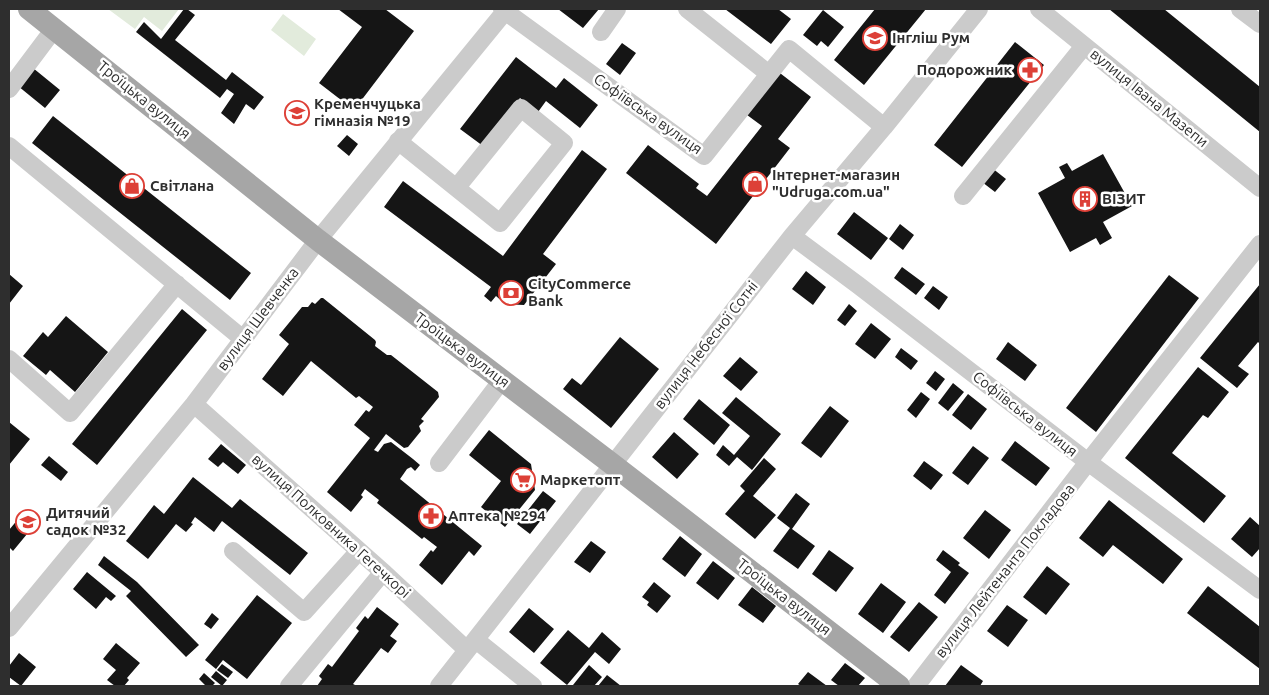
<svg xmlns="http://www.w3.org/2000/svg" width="1269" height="695" font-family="Ubuntu,sans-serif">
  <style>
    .green { fill: #e2ebdc }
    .building { fill: #151515 }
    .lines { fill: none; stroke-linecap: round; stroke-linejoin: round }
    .minor { stroke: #cbcbcb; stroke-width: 18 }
    .major { stroke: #a6a6a6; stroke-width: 22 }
    .labels { text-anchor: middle; stroke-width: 5; stroke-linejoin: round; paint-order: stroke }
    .poi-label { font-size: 15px; font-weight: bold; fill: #2e2e2e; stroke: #fff; text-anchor: start }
    .street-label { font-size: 15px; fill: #2e2e2e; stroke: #fff }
  </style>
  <rect width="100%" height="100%" fill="#fff"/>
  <path class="green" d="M108 9H179L162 31 144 17 135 29Z
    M283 14 316 39 304 56 271 30Z"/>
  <path class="building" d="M184 9H187L195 15 175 40 226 80 232 72 264 97 254 110 246 104 234 124 221 113 234 94 227 89 220 98 136 32 144 22 161 39Z
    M338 9H385L414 31 354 110 319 83 362 27Z
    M558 9H599L583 28Z
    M725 9H778L791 19 771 44Z
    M875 9H926L864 85 834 60Z
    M1109 9H1164L1260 87V132Z
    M823 10 844 27 828 47 821 41 817 46 803 35Z
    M1015 42 1044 65 962 167 934 145Z
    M622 43 636 53 620 75 606 64Z
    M516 57 556 88 564 78 598 105 580 128 546 101 538 112 520 98 483 146 460 129Z
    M33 68 60 90 45 108 18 86Z
    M776 70 811 97 778 139 790 148 716 244 626 173 648 145 699 184 696 188 707 196 762 126 743 112Z
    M53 116 251 273 230 300 32 143Z
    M347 135 358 144 349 156 337 146Z
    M582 150 607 169 543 254 556 264 524 305 505 304 496 296 491 302 484 296 491 287 384 207 403 181 503 256Z
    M1103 154 1132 206 1103 222 1112 238 1100 245 1096 238 1070 252 1038 193 1065 178 1059 167 1067 163 1072 171Z
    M992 168 1006 179 995 192 982 182Z
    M854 212 888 238 871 260 837 234Z
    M900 224 914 235 903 250 889 239Z
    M902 267 925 284 916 295 894 278Z
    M806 271 826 287 813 305 792 289Z
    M9 274 23 286 9 304Z
    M1169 275 1199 298 1096 432 1066 408Z
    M1260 284V344L1258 342 1238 366 1249 374 1237 388 1200 358Z
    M933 286 948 297 939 310 924 298Z
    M321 298H323L375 340 376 342 375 346 387 355H391L438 392 439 397 421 419 424 421 419 426 421 431 408 447 404 448 386 434 374 450 378 452 384 444 391 442 413 459 420 465 415 471 411 467 407 469 400 479 482 546 474 556 469 551 442 585 419 565 431 550 433 552 437 547 424 537 422 539 377 503 379 500 365 489 361 495 363 497 351 512 327 492 370 438 354 425 366 410 369 412 373 407 359 396 356 398 311 361 283 396 262 379 289 344 279 335 302 307H308L312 302 315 304Z
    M849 304 857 311 845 326 837 320Z
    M182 309 207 330 97 465 72 444Z
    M66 316 108 352 75 392 50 370 46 375 23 356 43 332 48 337Z
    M871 323 891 339 875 359 855 344Z
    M620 337 659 369 611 428 563 389 572 378 581 385Z
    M1008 342 1037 365 1025 381 996 359Z
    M901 348 918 361 911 370 895 357Z
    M740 357 758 372 741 391 723 376Z
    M1198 367 1229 392 1208 418 1203 415 1172 453 1226 496 1204 523 1125 458Z
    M935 371 945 379 936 391 926 383Z
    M953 383 964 392 948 411 938 403Z
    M921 392 930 399 916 418 907 410Z
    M968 394 987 409 971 430 952 415Z
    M736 397 781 434 752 470 737 457 729 466 716 455 723 445 734 455 750 436 722 413Z
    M699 399 730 425 714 445 683 419Z
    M830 406 849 421 821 458 801 443Z
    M9 422 30 439 9 465Z
    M489 430 531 464 535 490 505 527 481 507 501 481 469 455Z
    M674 432 699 454 677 479 652 457Z
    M1015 441 1050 468 1036 486 1001 460Z
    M221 444 246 465 238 474 223 462 218 467 208 459Z
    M973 446 989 458 968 485 952 473Z
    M49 456 68 472 61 481 41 465Z
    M764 458 776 469 753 496 776 515 755 539 725 514 745 491 740 486Z
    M924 461 943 475 931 490 913 476Z
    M193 477 232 508 240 499 308 553 290 575 222 521 214 532 195 517 191 523 193 524 186 532 176 524 148 559 126 541 154 505 164 514Z
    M543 491 556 501 530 534 517 524Z
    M796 493 810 504 792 529 815 546 798 569 773 551 790 528 777 518Z
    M1109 500 1183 559 1163 584 1113 545 1103 557 1079 538Z
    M985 510 1011 530 989 559 963 538Z
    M1250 517 1260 526V548L1252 557 1231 539Z
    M19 518 32 528 13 551 9 547V530Z
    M680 536 702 554 685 577 662 559Z
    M591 541 606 552 590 573 574 562Z
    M829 550 854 568 836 592 812 574Z
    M943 550 960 563 958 565 969 573 945 604 934 595 951 572 936 560Z
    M104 556 137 582 199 645 186 657 126 596 131 591 98 565Z
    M713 561 735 578 718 600 696 583Z
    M1047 566 1070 584 1046 615 1023 597Z
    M87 572 116 596 111 601 106 597 96 609 73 589Z
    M654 582 671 596 657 613 647 605 649 602 642 597Z
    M881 583 906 602 883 633 858 614Z
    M1208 586 1260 627V669L1187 613Z
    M752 587 776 606 763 623 738 605Z
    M257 595 292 623 247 679 223 660 216 669 205 660Z
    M919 602 938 617 909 652 890 637Z
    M1007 605 1028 620 1008 647 987 631Z
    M377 607 399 624 390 636 397 641 388 653 381 648 353 684 357 686H317L322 679 319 676 328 664 332 667 359 631 356 628 365 616 368 619Z
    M529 608 554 629 534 653 509 632Z
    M212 613 219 619 211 629 204 624Z
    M568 630 589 648 602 632 621 649 609 664 595 652 567 685 540 663Z
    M116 643 140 663 127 678 129 680 124 686H115L107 680 116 670 103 659Z
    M19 653 36 667 21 686 9 677V666Z
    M845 663 865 678 858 686H839L831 680Z
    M222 664 233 672 228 678 217 670Z
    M589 665 602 677 594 686H575L573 685Z
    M961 665 983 681 980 686H945Z
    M216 671 227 680 222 686 211 677Z
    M808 672 827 686H801L798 684Z
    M204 673 215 683 212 686H206L199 679Z
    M607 675 621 686H598Z"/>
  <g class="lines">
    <path class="minor" d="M502 9 704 156 789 49 884 127
      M687 9 769 74
      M1039 9 1260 188
      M1240 9 1260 24
      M601 32 617 9
      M9 89 54 29
      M398 141 500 223 564 143 521 108 457 187
      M9 146 243 339
      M963 196 1084 46
      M792 236 858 285 1088 462 1260 590
      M9 359 70 413 177 284
      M194 404 383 572 467 650
      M439 463 502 380
      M233 551 304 612 358 552
      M9 628 194 404 318 240 507 9
      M476 640 533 686
      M289 686 383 572
      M439 686 792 236 884 127 979 9
      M916 686 1088 462 1260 244"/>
    <path class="major" d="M29 9 318 240 612 464 899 686"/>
  </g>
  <defs>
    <symbol id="school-ring" viewBox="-11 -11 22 22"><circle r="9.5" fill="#fff" stroke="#dd4037" stroke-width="1.5"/><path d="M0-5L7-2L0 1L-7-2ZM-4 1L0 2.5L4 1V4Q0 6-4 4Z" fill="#dd4037"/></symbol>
    <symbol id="pharmacy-ring" viewBox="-11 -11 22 22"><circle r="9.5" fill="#fff" stroke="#dd4037" stroke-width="1.5"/><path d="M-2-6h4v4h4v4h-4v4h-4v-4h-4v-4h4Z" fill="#dd4037"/></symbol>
    <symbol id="shop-ring" viewBox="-11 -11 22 22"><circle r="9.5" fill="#fff" stroke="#dd4037" stroke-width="1.5"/><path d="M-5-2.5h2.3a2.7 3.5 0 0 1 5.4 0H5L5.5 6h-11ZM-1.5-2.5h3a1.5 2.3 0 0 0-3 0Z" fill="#dd4037"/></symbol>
    <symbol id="building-ring" viewBox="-11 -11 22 22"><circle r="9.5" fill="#fff" stroke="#dd4037" stroke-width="1.5"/><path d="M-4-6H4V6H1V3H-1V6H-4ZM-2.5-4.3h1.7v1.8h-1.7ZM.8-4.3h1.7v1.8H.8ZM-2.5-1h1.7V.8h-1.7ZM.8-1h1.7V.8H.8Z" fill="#dd4037"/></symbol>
    <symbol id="bank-ring" viewBox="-11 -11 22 22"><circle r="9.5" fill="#fff" stroke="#dd4037" stroke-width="1.5"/><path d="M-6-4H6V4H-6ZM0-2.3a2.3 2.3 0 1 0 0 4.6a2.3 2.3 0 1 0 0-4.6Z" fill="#dd4037"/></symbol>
    <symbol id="supermarket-ring" viewBox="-11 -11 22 22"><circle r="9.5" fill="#fff" stroke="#dd4037" stroke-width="1.5"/><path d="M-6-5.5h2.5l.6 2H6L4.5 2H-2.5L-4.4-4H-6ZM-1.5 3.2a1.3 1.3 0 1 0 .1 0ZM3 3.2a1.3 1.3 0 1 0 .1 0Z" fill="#dd4037"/></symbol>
  </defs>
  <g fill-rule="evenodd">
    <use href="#school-ring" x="861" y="24" width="28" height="28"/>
    <use href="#pharmacy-ring" x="1016" y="56" width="28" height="28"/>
    <use href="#school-ring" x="283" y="99" width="28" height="28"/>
    <use href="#shop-ring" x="741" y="170" width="28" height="28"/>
    <use href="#shop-ring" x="118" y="172" width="28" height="28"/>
    <use href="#building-ring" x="1071" y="185" width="28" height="28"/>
    <use href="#bank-ring" x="497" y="279" width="28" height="28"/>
    <use href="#supermarket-ring" x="509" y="466" width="28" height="28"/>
    <use href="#pharmacy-ring" x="417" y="502" width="28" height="28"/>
    <use href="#school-ring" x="14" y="508" width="28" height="28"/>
  </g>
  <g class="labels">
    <g class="poi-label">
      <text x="892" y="43">Інгліш Рум</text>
      <text x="1012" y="75" text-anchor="end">Подорожник</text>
      <text x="314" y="109">Кременчуцька<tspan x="314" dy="17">гімназія №19</tspan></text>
      <text x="772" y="180">Iнтернет-магазин<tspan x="772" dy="17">"Udruga.com.ua"</tspan></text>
      <text x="150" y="191">Світлана</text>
      <text x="1102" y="204">ВІЗИТ</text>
      <text x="528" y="289">CityCommerce<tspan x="528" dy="17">Bank</tspan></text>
      <text x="540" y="485">Маркетопт</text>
      <text x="46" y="518">Дитячий<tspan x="46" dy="17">садок №32</tspan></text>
      <text x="448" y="521">Аптека №294</text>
    </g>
    <g class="street-label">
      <text transform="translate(1149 98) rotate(39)" y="5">вулиця Івана Мазепи</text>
      <text transform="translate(144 100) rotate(39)" y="5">Троїцька вулиця</text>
      <text transform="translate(648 114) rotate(35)" y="5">Софіївська вулиця</text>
      <text transform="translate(258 319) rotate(-53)" y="5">вулиця Шевченка</text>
      <text transform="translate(706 345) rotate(-52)" y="5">вулиця Небесної Сотні</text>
      <text transform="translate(462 350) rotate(37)" y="5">Троїцька вулиця</text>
      <text transform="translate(1025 414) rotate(38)" y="5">Софіївська вулиця</text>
      <text transform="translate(331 526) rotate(42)" y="5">вулиця Полковника Гегечкорі</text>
      <text transform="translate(1005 571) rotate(-52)" y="5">вулиця Лейтенанта Покладова</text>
      <text transform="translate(784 597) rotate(38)" y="5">Троїцька вулиця</text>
    </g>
  </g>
  <rect width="1269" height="695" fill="none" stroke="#2e2e2e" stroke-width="20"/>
</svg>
